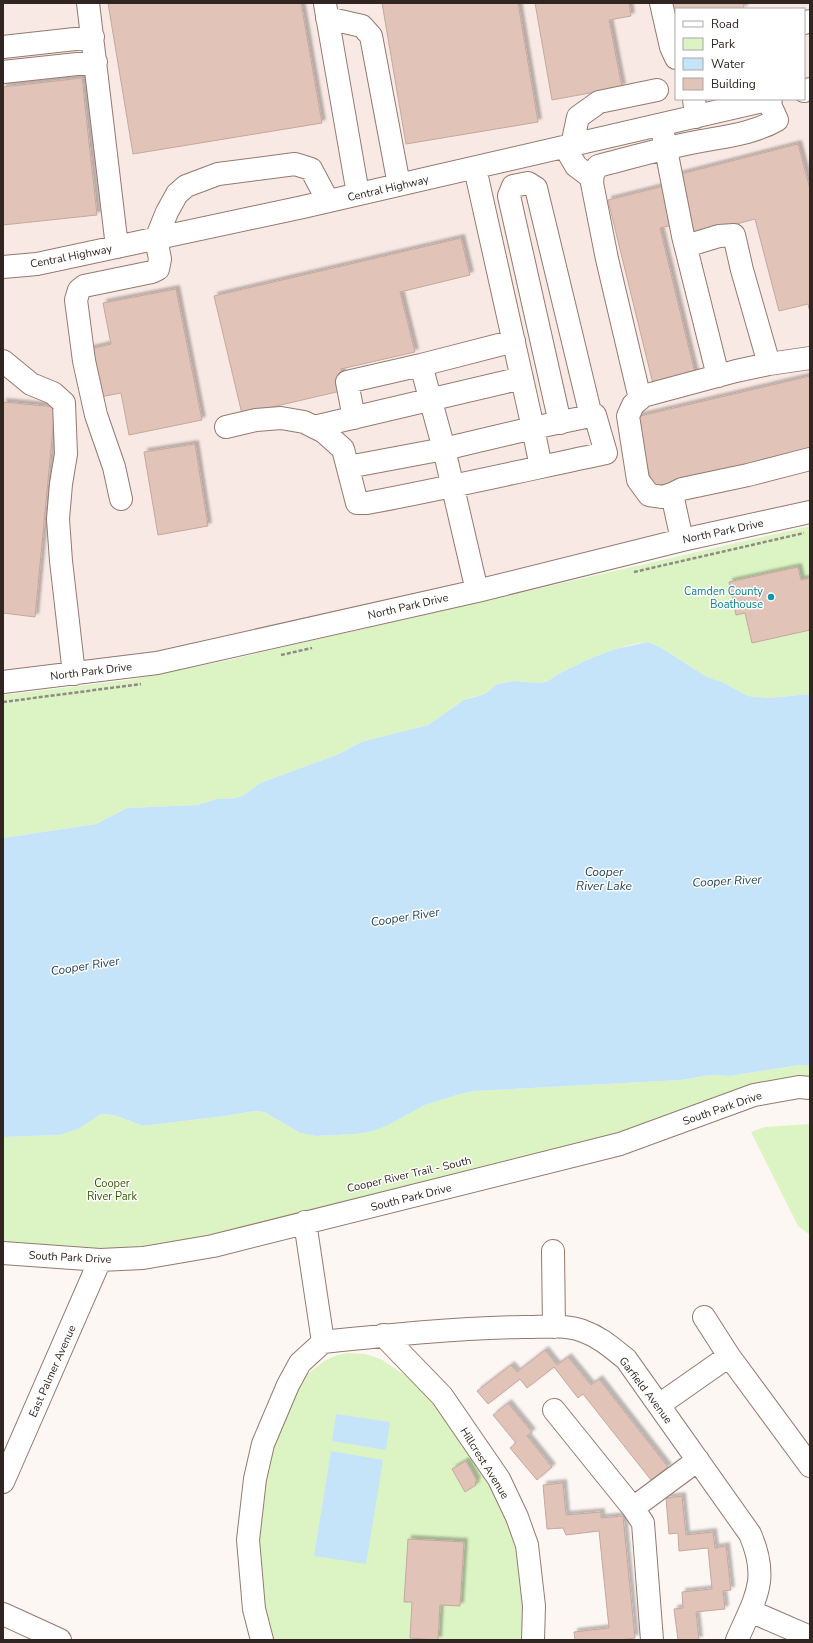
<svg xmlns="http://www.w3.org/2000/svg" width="813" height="1643" font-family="'Nunito Sans',sans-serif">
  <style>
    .built { fill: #f9e9e4; fill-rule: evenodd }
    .green { fill: #dcf4c4 }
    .water { fill: #c5e4fa }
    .building { fill: #e1c3b8; stroke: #c5a89d; filter: url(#shadow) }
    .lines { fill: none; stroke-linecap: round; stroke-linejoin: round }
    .minor-casing { stroke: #94796f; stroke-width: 24 }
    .path { stroke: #928985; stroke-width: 2.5; stroke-dasharray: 4 2; stroke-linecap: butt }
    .minor { stroke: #fff; stroke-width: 22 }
    .culture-dot { fill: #0f9aa8; stroke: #fff; stroke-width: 1.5 }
    .labels { text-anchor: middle; stroke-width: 3; stroke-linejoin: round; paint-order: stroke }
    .street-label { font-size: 11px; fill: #302520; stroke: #fff }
    .culture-label { font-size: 11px; fill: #0d838f; stroke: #fff; text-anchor: end }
    .park-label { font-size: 11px; fill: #375700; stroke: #fff }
    .water-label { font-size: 12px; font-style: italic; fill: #1b3f55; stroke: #fff }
  </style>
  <defs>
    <filter id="shadow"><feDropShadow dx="3.5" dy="-3.5" stdDeviation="1" flood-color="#0004"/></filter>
  </defs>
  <rect width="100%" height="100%" fill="#fdf7f4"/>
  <path class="built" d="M3 3H810V512L477 591 3 682ZM676 9H804V99H676Z"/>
  <path class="green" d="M810 526V694L769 698 748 696 722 682 707 677 660 647 648 642 634 644 615 649 589 659 560 673 548 681 540 683 514 681 497 684 485 694 469 698 457 705 428 725 361 742 339 754 260 783 244 795 236 798 217 799 197 805 127 808 96 824 3 838V695L128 680 224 661Z
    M799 1065 810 1066V1088L693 1117 213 1246 3 1253V1137L59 1135 85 1123 99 1115 106 1114 117 1116 143 1126 225 1116 254 1111 264 1112 300 1133 316 1136 357 1134 373 1131 425 1105 460 1094 475 1091 681 1080 710 1075 730 1076Z
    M810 1124V1235L798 1226 751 1132 765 1127Z
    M348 1353 365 1354 381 1359 406 1376 433 1401 497 1491 522 1566 524 1640H264L258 1597 259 1527 270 1448 304 1377 324 1361 337 1355Z"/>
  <path class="water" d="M648 642 660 647 707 677 722 682 748 696 769 698 810 694V1066L799 1065 730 1076 710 1075 681 1080 475 1091 460 1094 425 1105 386 1126 373 1131 357 1134 316 1136 300 1133 264 1112 254 1111 225 1116 143 1126 117 1116 106 1114 99 1115 78 1129 59 1135 3 1137V838L96 824 127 808 197 805 217 799 236 798 244 795 260 783 339 754 361 742 428 725 464 700 485 694 497 684 514 681 540 683 548 681 560 673 589 659 615 649Z
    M336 1414 390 1422 386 1450 332 1441Z
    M331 1451 383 1460 366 1564 314 1556Z"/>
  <path class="building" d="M108 3H301L322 123 133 154Z
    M382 3H518L538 122 406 144Z
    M535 3H629L631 16 609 20 622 87 552 100Z
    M665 3H743L744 9H676V43Z
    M82 78 97 215 3 225V87Z
    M798 144 810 189V313L808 304 779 311 755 219 692 236 677 175Z
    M664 186 673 225 660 228 696 378 654 388 608 200Z
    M461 238 470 275 400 292 415 352 341 369 345 390 242 414 214 296Z
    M176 289 202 420 129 435 121 393 95 398 86 350 111 344 103 303Z
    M810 376V453L653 490 636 417Z
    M3 402 55 407 35 617 3 613Z
    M195 444 208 526 158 535 144 452Z
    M798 567 801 580 810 578V630L752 643 745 613 736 615 729 582Z
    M545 1350 557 1365 568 1357 591 1385 599 1379 668 1467 651 1480 583 1394 578 1398 554 1367 527 1388 520 1379 488 1404 477 1391 511 1365 517 1372Z
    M508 1403 532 1432 527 1436 552 1467 537 1480 510 1448 516 1443 493 1415Z
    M466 1461 477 1481 475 1482 476 1485 465 1492 452 1469Z
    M563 1483 566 1515 601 1512V1518L623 1516 635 1638 620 1640H573H575L574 1632 609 1628 599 1531 566 1535 563 1528 547 1529 543 1485Z
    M682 1496 686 1535 713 1532 715 1548 726 1546 731 1590 723 1591 725 1609 696 1612 699 1640H678L674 1609 683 1608 682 1592 712 1589 708 1548 679 1551 678 1533 669 1534 666 1498Z
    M408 1539 464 1542 460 1606 440 1605 438 1640 410 1638 412 1602H404Z"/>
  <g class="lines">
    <defs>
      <path id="minor" d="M88 3 117 247
        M661 3 671 47 676 58
        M325 4 358 194
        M327 18 362 26 371 36 399 185
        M804 23 810 21
        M3 47 93 37
        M3 72 96 62
        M804 91 810 89
        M694 99 696 117
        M663 134 683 236 718 376
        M572 145 578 117 599 102 657 90
        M565 147 576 166 592 178
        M475 168 533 428 444 449 477 591
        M686 246 719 236 734 235 742 270 769 364
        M3 267 37 264 303 207 771 99
        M3 361 31 384 53 393 64 403 66 454 61 484 58 519 61 561 74 674
        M640 399 607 259 592 183 593 173 598 166C629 158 660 149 691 143 719 137 751 135 777 120L768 100
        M354 418 347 382 421 365
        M560 423 509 196 513 186 528 183 536 188 591 416
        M226 427 256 420 281 418 304 422 324 432 343 449 357 503H367C447 488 526 470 606 453L595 415 533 428 541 467
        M314 427 522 378
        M348 467 444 449 421 365 514 341
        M672 494 682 489 748 475 810 459
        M121 499 114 467 96 415 84 361 76 300 79 290 84 286 152 272 158 269 160 259 156 239 167 212 177 194 186 186 218 174 295 164 311 169 328 201
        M682 540 672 494 663 497 649 495 638 480 628 416 633 405 643 396 736 371 769 364 810 358
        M3 682 157 663 477 591 682 540 810 512
        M305 1222 323 1342
        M553 1251 554 1327
        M3 1253 100 1260 143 1258 213 1246 620 1144 754 1095 799 1087 810 1088
        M704 1317 729 1356
        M383 1335 442 1396 499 1479 517 1517 527 1545 534 1606 533 1640
        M323 1342C389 1335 456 1328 523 1327 543 1327 565 1324 583 1331 600 1337 612 1348 626 1359L750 1534C770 1580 755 1598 737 1640
        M659 1405 729 1356 810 1466
        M554 1410 633 1508 698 1460
        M3 1482 100 1260
        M633 1508 643 1523 652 1640
        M750 1611 810 1637
        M3 1614 60 1640
        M262 1640 254 1609 248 1540 255 1479 263 1444 288 1385 300 1363 323 1342"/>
    </defs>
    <use href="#minor" class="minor-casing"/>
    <path class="path" d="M634 572 804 533
      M281 655 312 648
      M3 702 141 684"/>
    <use href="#minor" class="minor"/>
  </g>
  <circle class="culture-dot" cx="771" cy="597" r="4"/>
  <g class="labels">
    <g class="street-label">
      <text transform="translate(388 188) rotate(-13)" y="4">Central Highway</text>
      <text transform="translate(71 256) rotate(-11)" y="4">Central Highway</text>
      <text transform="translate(723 531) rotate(-12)" y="4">North Park Drive</text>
      <text transform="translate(408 606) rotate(-13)" y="4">North Park Drive</text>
      <text transform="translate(91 671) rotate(-7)" y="4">North Park Drive</text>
      <text transform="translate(722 1108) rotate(-19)" y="4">South Park Drive</text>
      <text transform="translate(409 1174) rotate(-13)" y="4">Cooper River Trail - South</text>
      <text transform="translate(411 1197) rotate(-14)" y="4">South Park Drive</text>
      <text transform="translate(70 1257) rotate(3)" y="4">South Park Drive</text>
      <text transform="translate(52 1371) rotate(-66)" y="4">East Palmer Avenue</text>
      <text transform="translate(646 1390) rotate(53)" y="4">Garfield Avenue</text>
      <text transform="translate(485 1463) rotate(58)" y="4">Hillcrest Avenue</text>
    </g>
    <g class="culture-label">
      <text x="763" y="595">Camden County<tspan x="763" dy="13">Boathouse</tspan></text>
    </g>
    <g class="park-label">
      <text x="112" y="1187">Cooper<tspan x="112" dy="13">River Park</tspan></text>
    </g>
    <g class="water-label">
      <text x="604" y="876">Cooper<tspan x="604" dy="14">River Lake</tspan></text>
      <text transform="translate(727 881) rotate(-3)" y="4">Cooper River</text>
      <text transform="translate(405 917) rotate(-9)" y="4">Cooper River</text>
      <text transform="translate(85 966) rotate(-9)" y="4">Cooper River</text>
    </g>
  </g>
  <rect width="813" height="1643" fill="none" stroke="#302520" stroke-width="8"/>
  <rect x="675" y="8" width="130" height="92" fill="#ffffff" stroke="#aca8a6"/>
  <rect x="683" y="21" width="20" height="6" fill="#ffffff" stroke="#aca8a6"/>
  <text x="711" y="28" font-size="12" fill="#302520">Road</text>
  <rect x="683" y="38" width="20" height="12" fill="#dcf4c4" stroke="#aca8a6"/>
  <text x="711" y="48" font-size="12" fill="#302520">Park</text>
  <rect x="683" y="58" width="20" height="12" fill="#c5e4fa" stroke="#aca8a6"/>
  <text x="711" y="68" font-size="12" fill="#302520">Water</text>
  <rect x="683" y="78" width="20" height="12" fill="#e1c3b8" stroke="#aca8a6"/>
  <text x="711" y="88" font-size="12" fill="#302520">Building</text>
</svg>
